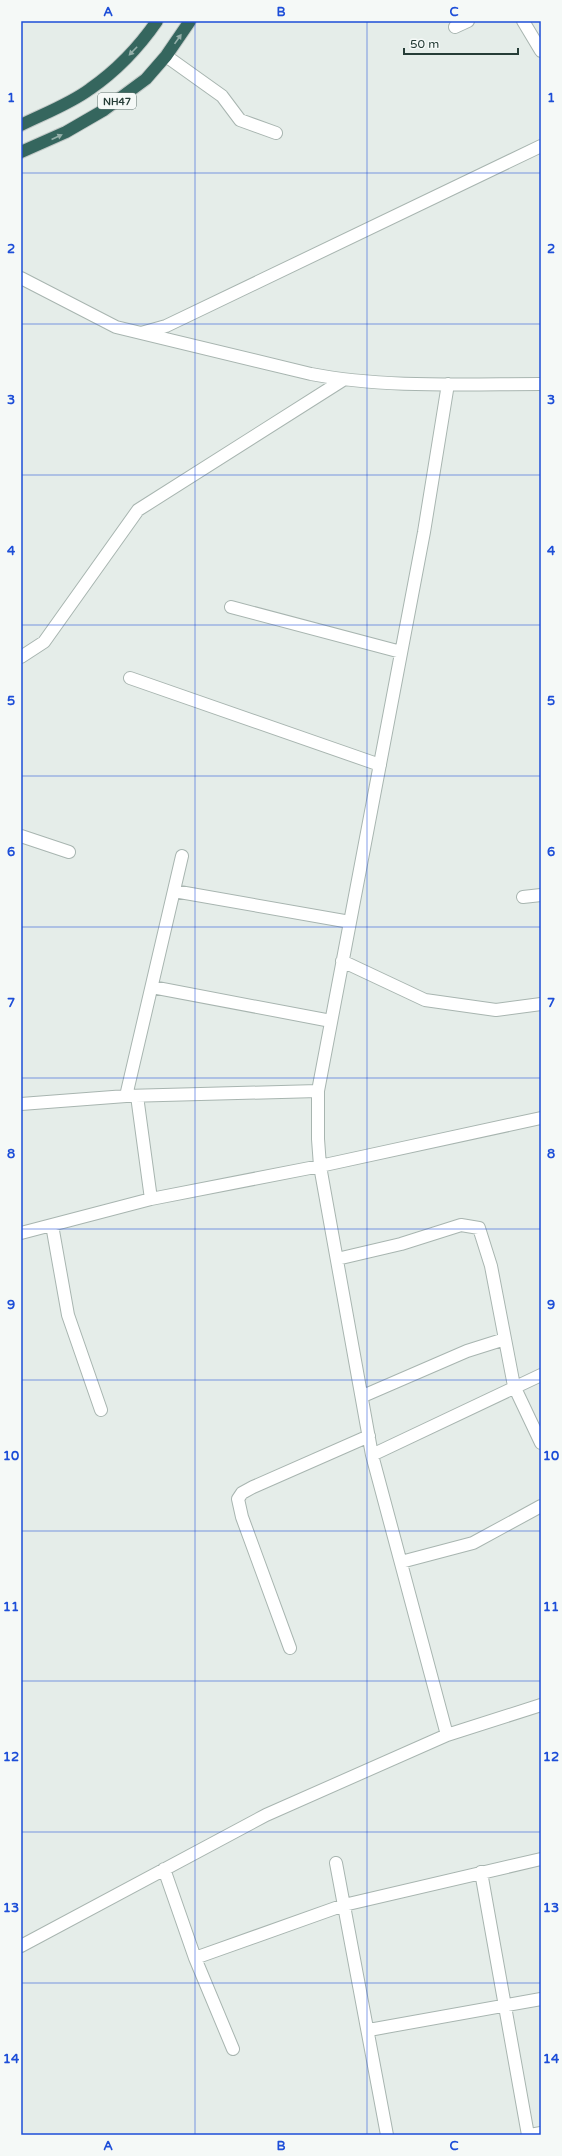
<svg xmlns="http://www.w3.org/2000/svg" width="562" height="2156" font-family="'Varela Round',sans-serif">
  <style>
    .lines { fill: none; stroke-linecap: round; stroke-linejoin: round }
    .minor-casing { stroke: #a8b5b0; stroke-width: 14 }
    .highway-casing { stroke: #c2c9c7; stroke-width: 14 }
    .minor { stroke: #fff; stroke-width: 12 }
    .highway { stroke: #35665e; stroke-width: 12 }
    .oneway { fill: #95b0aa }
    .grid { fill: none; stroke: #1d4ed8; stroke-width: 1; stroke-opacity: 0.55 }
    .labels { text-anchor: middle; stroke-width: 3; stroke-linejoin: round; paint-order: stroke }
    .shield { fill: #f5f9f7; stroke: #647571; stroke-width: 1 }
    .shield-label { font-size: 10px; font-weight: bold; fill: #263d37 }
    .neatline { fill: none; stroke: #1d4ed8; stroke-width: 1.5 }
    .grid-label { font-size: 13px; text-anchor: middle; font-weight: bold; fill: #1d4ed8 }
  </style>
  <rect width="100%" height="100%" fill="#e5ede9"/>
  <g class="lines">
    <defs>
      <path id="minor" d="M523 21 541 51
        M455 27 468 21
        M166 56 222 96 240 120 276 133
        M21 278 116 327 311 374C383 388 467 384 541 384
        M141 333 166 326 541 146
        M231 607 401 652
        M21 657 44 642 138 510 343 380
        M130 678 380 765
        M21 836 69 852
        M174 891 350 922
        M523 897 541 895
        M342 961 425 1000 496 1010 541 1004
        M152 987 331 1021
        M126 1096 182 856
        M137 1096 151 1199
        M21 1104 126 1096 318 1091
        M52 1225 68 1315 101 1410
        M21 1233 151 1199 320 1166 541 1118
        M337 1259 401 1244 461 1225 479 1228 491 1266 514 1386 541 1443
        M363 1396 467 1351 505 1339
        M372 1455 541 1375
        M401 1562 473 1543 541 1506
        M290 1648 242 1517 238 1499 242 1493 253 1487 369 1436
        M447 1735 372 1455 320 1166 318 1139V1091L424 532 448 384
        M336 1863 387 2135
        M164 1869 195 1958 233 2049
        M481 1872 528 2135
        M21 1946 266 1815 447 1735 541 1705
        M195 1958 344 1905 541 1859
        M369 2030 541 1999
        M530 2135 541 2133"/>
      <path id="highway" d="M21 125C43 114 70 104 90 89 116 71 139 47 157 21
        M21 152 66 132 104 110 146 79 166 56 190 21"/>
    </defs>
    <use href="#minor" class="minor-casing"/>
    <use href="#highway" class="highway-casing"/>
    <use href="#minor" class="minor"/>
    <use href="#highway" class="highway"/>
  </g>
  <defs><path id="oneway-solid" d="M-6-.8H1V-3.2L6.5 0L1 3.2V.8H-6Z"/></defs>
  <g class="oneway">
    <use href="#oneway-solid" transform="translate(178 39) rotate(-55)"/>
    <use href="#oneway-solid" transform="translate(133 51) rotate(134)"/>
    <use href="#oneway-solid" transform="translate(57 137) rotate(-25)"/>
  </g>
  <path class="grid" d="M195 21V2135M367 21V2135M21 173H541M21 324H541M21 475H541M21 625H541M21 776H541M21 927H541M21 1078H541M21 1229H541M21 1380H541M21 1531H541M21 1681H541M21 1832H541M21 1983H541"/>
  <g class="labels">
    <rect class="shield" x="98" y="93" width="38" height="16" rx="3"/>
    <g class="shield-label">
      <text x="117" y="105">NH47</text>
    </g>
  </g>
  <rect width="562" height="2156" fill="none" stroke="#f5f9f7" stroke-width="44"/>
  <path d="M404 48v6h114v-6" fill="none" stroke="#263d37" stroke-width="2"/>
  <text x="410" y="48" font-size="12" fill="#263d37" stroke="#f5f9f7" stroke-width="3" paint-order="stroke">50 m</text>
  <rect x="22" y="22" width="518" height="2112" class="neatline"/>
  <g class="grid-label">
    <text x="108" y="16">A</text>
    <text x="281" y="16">B</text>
    <text x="454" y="16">C</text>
    <text x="11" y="102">1</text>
    <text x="551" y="102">1</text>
    <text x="11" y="253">2</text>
    <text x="551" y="253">2</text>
    <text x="11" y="404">3</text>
    <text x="551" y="404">3</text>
    <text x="11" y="555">4</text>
    <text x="551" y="555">4</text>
    <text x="11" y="705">5</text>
    <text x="551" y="705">5</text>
    <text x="11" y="856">6</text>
    <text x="551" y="856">6</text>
    <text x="11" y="1007">7</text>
    <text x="551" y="1007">7</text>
    <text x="11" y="1158">8</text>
    <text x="551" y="1158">8</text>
    <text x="11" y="1309">9</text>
    <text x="551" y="1309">9</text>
    <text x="11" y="1460">10</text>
    <text x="551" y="1460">10</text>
    <text x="11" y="1611">11</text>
    <text x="551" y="1611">11</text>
    <text x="11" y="1761">12</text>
    <text x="551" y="1761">12</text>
    <text x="11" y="1912">13</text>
    <text x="551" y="1912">13</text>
    <text x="11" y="2063">14</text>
    <text x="551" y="2063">14</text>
    <text x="108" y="2150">A</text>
    <text x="281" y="2150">B</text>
    <text x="454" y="2150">C</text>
  </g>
</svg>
